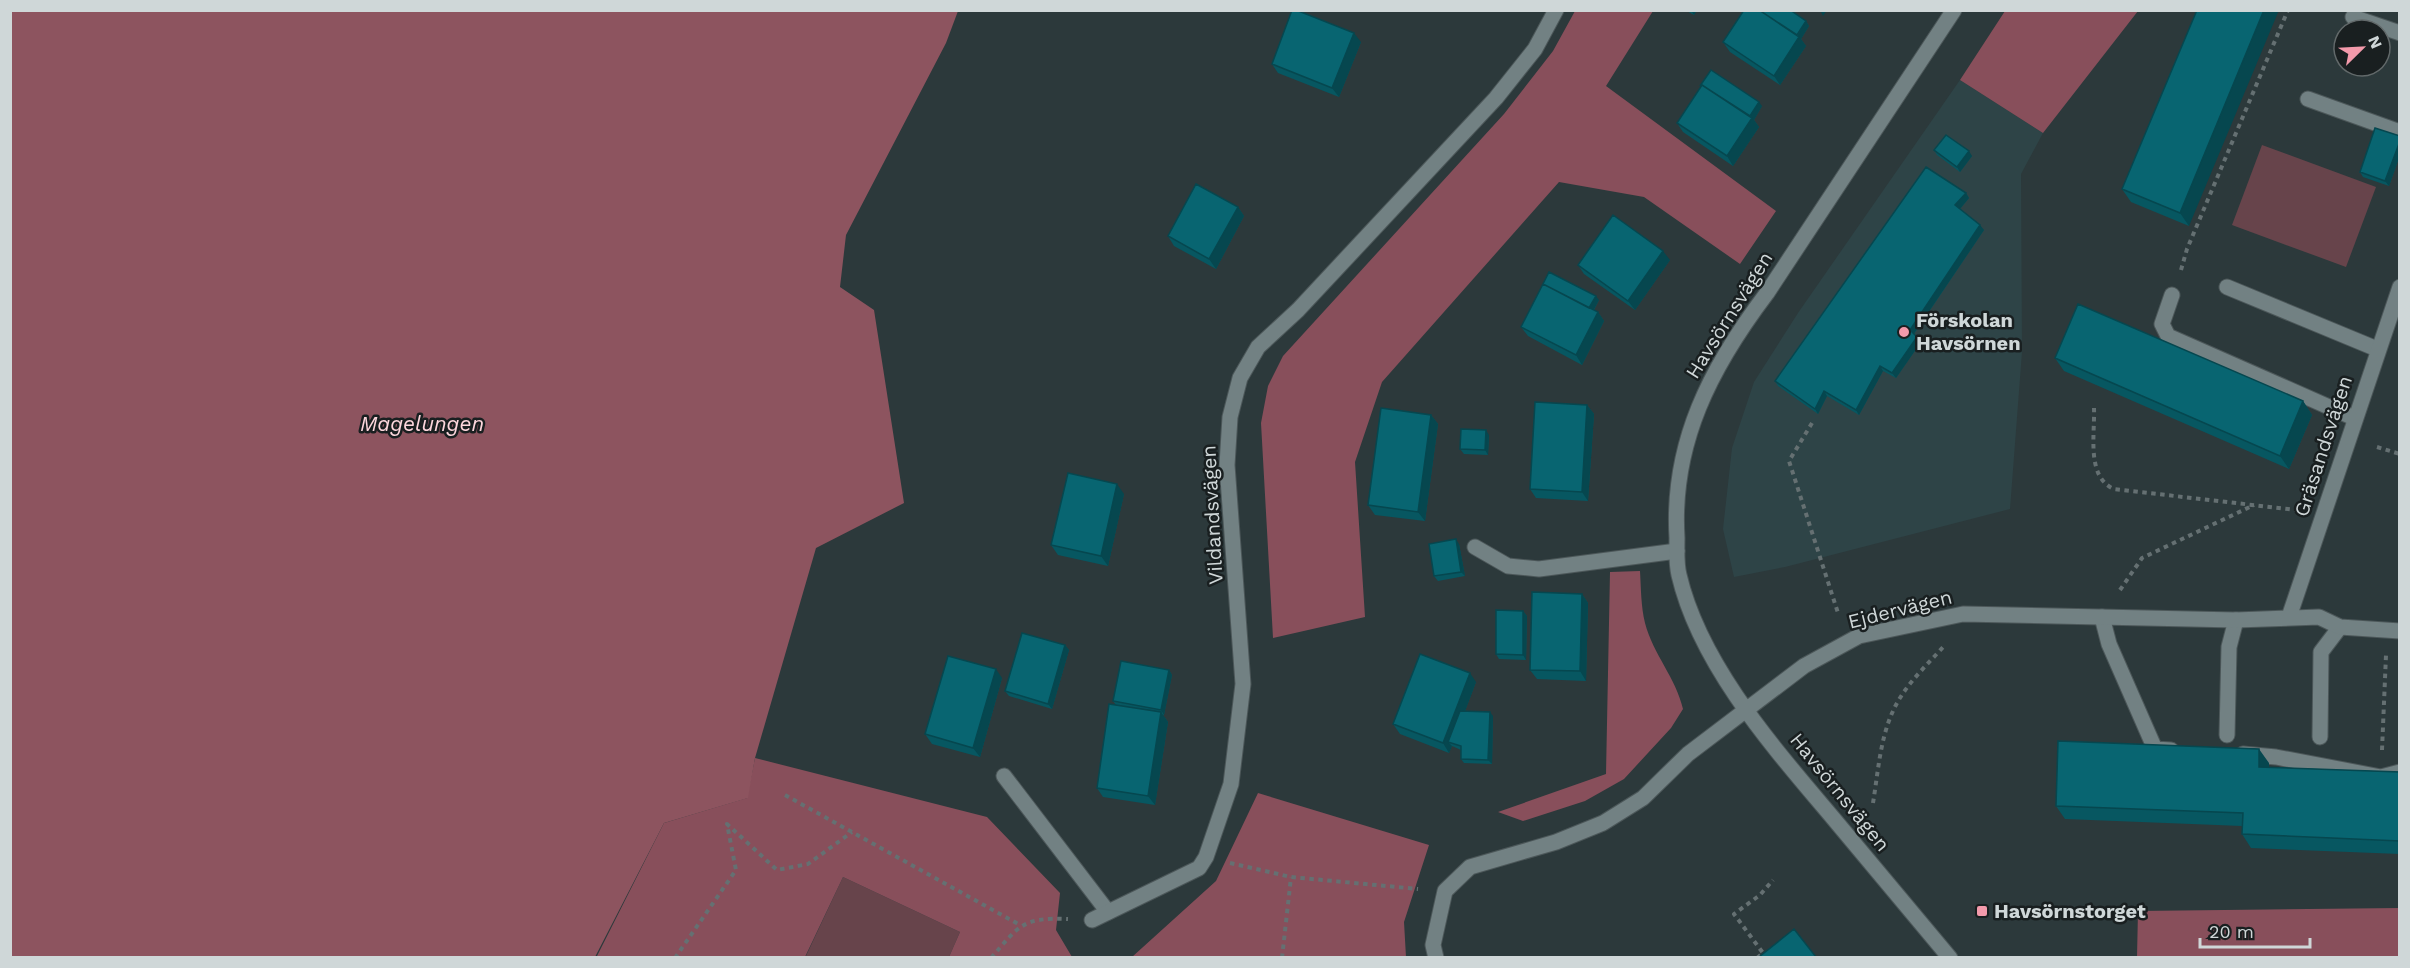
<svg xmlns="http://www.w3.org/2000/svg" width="2410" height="968" font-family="'Work Sans',sans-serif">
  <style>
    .built { fill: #2e4447 }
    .green { fill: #67444b }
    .forest { fill: #884f5b }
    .water { fill: #8d545f }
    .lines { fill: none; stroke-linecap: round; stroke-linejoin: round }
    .service-casing { stroke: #4c5759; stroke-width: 17 }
    .minor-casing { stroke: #4c5759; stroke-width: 17 }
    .path { stroke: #657072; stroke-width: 4; stroke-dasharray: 4.5 4.5; stroke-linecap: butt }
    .service { stroke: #728183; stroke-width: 15 }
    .minor { stroke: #728183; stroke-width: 15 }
    .wall { fill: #075761 }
    .shaded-wall { fill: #06474f }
    .building { fill: #086571; stroke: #06474f; stroke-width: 1.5 }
    .poi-dot { fill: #f39aab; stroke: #191f20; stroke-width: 2 }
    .labels { text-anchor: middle; stroke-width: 5; stroke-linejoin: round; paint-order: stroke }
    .street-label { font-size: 20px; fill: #cfd7d8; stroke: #191f20 }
    .poi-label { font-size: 20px; font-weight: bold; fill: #cfd7d8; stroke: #191f20; text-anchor: start }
    .water-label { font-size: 21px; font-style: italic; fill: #fed7dd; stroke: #191f20 }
  </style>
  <rect width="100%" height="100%" fill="#2c393b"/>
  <path class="built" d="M1960 80 2043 133 2021 174 2022 352 2010 509 1785 567 1734 577 1723 529 1732 448 1754 382 1798 313Z"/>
  <path class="green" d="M2262 145 2376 187 2346 267 2232 225Z
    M843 877 960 932 949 957 805 958Z"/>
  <path class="forest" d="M1575 11H1653L1606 86 1776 211 1740 264 1644 197 1559 182 1382 382 1355 462 1365 617 1273 638 1261 423 1268 386 1283 356 1504 114 1553 51Z
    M2005 11V10L2138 11 2043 133 1960 80Z
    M1640 571C1641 588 1641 607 1645 623 1653 654 1676 678 1683 709L1671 728 1624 779 1585 801 1523 821 1498 812 1606 774 1610 572Z
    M755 758 987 817 1060 893 1056 930 1072 957H949L960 932 843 877 805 957 596 958 664 823 747 798Z
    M1258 793 1429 845 1404 922 1406 957H1132L1216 881Z
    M2399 908V957H2137L2138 911Z"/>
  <path class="water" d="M10 11H958L946 43 846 235 840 287 874 310 904 503 816 548 755 758 748 798 664 823 595 957H11Z"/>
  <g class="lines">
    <defs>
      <path id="service" d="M2353 17 2400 33
        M2308 99 2400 132
        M2227 287 2377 349
        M2172 295 2162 324 2168 336 2354 418
        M1475 547 1508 566 1539 569 1677 551
        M2102 617 2109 644 2155 749 2171 750
        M2227 735 2229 647 2236 620
        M2320 737 2321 652 2340 627
        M2243 754 2276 757 2381 777 2400 772
        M1004 776 1108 912"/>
      <path id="minor" d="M2289 617 2400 287
        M1092 920 1199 868 1206 857 1231 784 1243 684 1227 465 1230 417 1240 378 1258 347 1298 310 1496 98 1535 49 1556 10
        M1436 958 1433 945 1445 891 1470 867 1556 842 1603 823 1643 798 1688 754 1804 666 1859 636 1963 614 2236 620 2319 617 2340 627 2400 631
        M1950 958C1911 911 1872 865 1833 818 1774 748 1700 665 1679 575 1676 563 1677 550 1677 538 1671 443 1711 367 1767 293L1954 10"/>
    </defs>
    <use href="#service" class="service-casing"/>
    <use href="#minor" class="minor-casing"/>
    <path class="path" d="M2181 270 2187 249 2288 10
      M2094 408C2095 435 2086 477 2114 489L2296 510
      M1812 423 1789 461 1838 613
      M2377 447 2400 454
      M2120 590 2142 558 2254 505
      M2382 750 2386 655
      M785 795 1020 925
      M1873 803C1878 773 1880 739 1893 711 1904 686 1927 665 1945 645
      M1230 863 1291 877 1418 889
      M675 958 736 870 727 824 777 870 808 864 852 832
      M991 958C1019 926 1022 917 1068 919
      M1282 958 1291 877
      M1757 958 1763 953 1734 914 1760 895 1773 880"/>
    <use href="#service" class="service"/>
    <use href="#minor" class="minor"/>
  </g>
  <path class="wall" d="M1685 10H1697L1694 15Z
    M2197 10 2189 226 2131 202 2122 189Z
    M1806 21 1809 26 1801 39 1806 46 1780 85 1730 52 1723 42Z
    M1361 42 1339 97 1278 73 1272 64Z
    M1762 106 1754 120 1759 127 1733 166 1683 132 1677 123Z
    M2400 136V155L2389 186 2363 177 2360 172Z
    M1934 150 1972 156 1960 172 1937 155Z
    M1966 193 1969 198 1960 209 1984 230 1914 334 1921 342 1896 378 1883 371 1859 415 1827 396 1818 414 1778 386 1775 381Z
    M1238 207 1244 216 1216 269 1174 246 1168 236Z
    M1670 260 1635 310 1584 274 1578 265Z
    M1599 300 1594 310 1598 312 1604 321 1582 365 1528 336 1521 327Z
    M2055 358 2303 401 2312 415 2289 469 2064 371Z
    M1587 405 1594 414 1588 501 1536 498 1530 489Z
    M1431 415 1438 424 1425 521 1375 515 1368 505Z
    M1489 435 1488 455 1464 454 1460 449Z
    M1124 494 1108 566 1058 555 1051 545Z
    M1459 544 1465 576 1438 581 1434 576Z
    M1582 594 1588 603 1586 681 1537 679 1530 670Z
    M1523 611 1527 616 1526 660 1499 659 1496 654Z
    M1065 645 1069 650 1052 709 1009 696 1005 691Z
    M1169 670 1172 675 1164 715H1163L1168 722 1155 805 1103 797 1097 788 1116 705 1113 701Z
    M1002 678 980 757 932 744 925 734Z
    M1476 682 1465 711 1493 716 1492 764 1464 763 1461 759V750L1452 746 1449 753 1400 734 1393 724Z
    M2269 763V767L2400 772V854L2251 848 2242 834V826L2065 819 2056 806Z"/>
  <path class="shaded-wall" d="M1691 10H1697L1694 15Z
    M1820 10H1827L1823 16Z
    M2264 10H2279L2189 226 2180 213Z
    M1806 21 1809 26 1801 39 1806 46 1780 85 1774 76Z
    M1354 33 1361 42 1339 97 1332 88Z
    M1759 102 1762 106 1754 120 1759 127 1733 166 1727 156 1748 118Z
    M2400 141V155L2389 186 2385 181Z
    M1969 151 1972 156 1960 172 1957 167Z
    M1966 193 1969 198 1959 210 1955 205Z
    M1238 207 1244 216 1216 269 1209 259Z
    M1980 225 1984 230 1913 335 1910 330Z
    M1663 251 1670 260 1635 310 1628 301Z
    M1596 296 1599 300 1591 315 1588 310Z
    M1598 312 1604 321 1582 365 1576 355Z
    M1917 337 1921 342 1896 378 1892 373Z
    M1880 366 1883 371 1859 415 1856 410Z
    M1824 391 1827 396 1818 414 1815 409Z
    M2303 401 2312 415 2289 469 2280 456Z
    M1587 405 1594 414 1588 501 1582 492Z
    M1431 415 1438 424 1425 521 1418 512Z
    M1486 430 1489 435 1488 455 1485 450Z
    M1117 484 1124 494 1108 566 1101 556Z
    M1456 539 1459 544 1465 576 1461 572Z
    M1582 594 1588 603 1586 681 1580 671Z
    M1523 611 1527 616 1526 660 1523 655Z
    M1065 645 1069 650 1052 709 1048 704Z
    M996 669 1002 678 980 757 973 748Z
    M1169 670 1172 675 1164 715 1161 710Z
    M1470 673 1476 682 1453 743 1448 742 1452 746 1449 753 1443 743Z
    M1161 712 1168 722 1155 805 1148 796Z
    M1490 712 1493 716 1492 764 1488 760Z
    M2259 749 2269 763 2268 780 2259 767Z"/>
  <path class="building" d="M1292 10H1296L1354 33 1332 88 1272 64Z
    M1744 10H1759L1799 37 1774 76 1723 42Z
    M1759 10H1790L1806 21 1797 35Z
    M2197 10H2264L2180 213 2122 189Z
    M1711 70 1759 102 1750 116 1702 85 1700 86Z
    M1702 85 1752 118 1727 156 1677 123Z
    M2375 128 2400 136V141L2385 181 2360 172Z
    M1946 135 1969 151 1957 167 1934 150Z
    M1926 167 1966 193 1955 205 1980 225 1910 330 1917 337 1892 373 1880 366 1856 410 1824 391 1815 409 1775 381Z
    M1196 184 1238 207 1209 259 1168 236Z
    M1613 215 1663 251 1628 301 1578 265Z
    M1549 272 1596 296 1589 308 1543 284Z
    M1543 284 1598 312 1576 355 1521 327Z
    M2078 304 2303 401 2280 456 2055 358Z
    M1535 402 1587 405 1582 492 1530 489Z
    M1381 408 1431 415 1418 512 1368 505Z
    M1461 429 1486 430 1485 450 1460 449Z
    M1068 473 1117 484 1101 556 1051 545Z
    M1456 539 1461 572 1434 576 1429 544Z
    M1532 592 1582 594 1580 671 1530 670Z
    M1496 610 1523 611V655L1496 654Z
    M1022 633 1065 645 1048 704 1005 691Z
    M1420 654 1470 673 1443 743 1393 724Z
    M948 656 996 669 973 748 925 734Z
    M1121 661 1169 670 1161 710 1113 701Z
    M1109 704 1161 712 1148 796 1097 788Z
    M1460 711 1490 712 1488 760 1461 759V746L1448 742Z
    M2058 741 2259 749V767L2400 772V841L2242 834 2243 813 2056 806Z
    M1794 929 1816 957H1759Z"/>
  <g class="poi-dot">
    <circle cx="1904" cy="332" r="6"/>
    <rect x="1976" y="905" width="12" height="12" rx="3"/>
  </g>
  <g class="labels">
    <g class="street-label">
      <text transform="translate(1729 315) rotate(-58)" y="7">Havsörnsvägen</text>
      <text transform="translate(2323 446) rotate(-72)" y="7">Gräsandsvägen</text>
      <text transform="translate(1212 515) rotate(-93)" y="7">Vildandsvägen</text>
      <text transform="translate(1900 609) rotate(-14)" y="7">Ejdervägen</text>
      <text transform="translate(1840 792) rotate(51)" y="7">Havsörnsvägen</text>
    </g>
    <g class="poi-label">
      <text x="1916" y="327">Förskolan<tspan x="1916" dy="23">Havsörnen</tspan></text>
      <text x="1994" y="918">Havsörnstorget</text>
    </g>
    <g class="water-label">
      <text x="422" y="431">Magelungen</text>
    </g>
  </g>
  <rect width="2410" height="968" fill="none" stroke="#cfd7d8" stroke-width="24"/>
  <g transform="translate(2362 48) rotate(66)"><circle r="28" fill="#191f20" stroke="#62696a" stroke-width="1.5"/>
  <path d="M0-4.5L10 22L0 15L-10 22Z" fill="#f39aab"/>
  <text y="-9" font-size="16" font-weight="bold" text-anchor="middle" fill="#cfd7d8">N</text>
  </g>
  <path d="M2200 938v9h110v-9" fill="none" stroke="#cfd7d8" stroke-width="3"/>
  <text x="2209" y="938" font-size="18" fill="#cfd7d8" stroke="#191f20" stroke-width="4.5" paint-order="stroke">20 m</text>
</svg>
